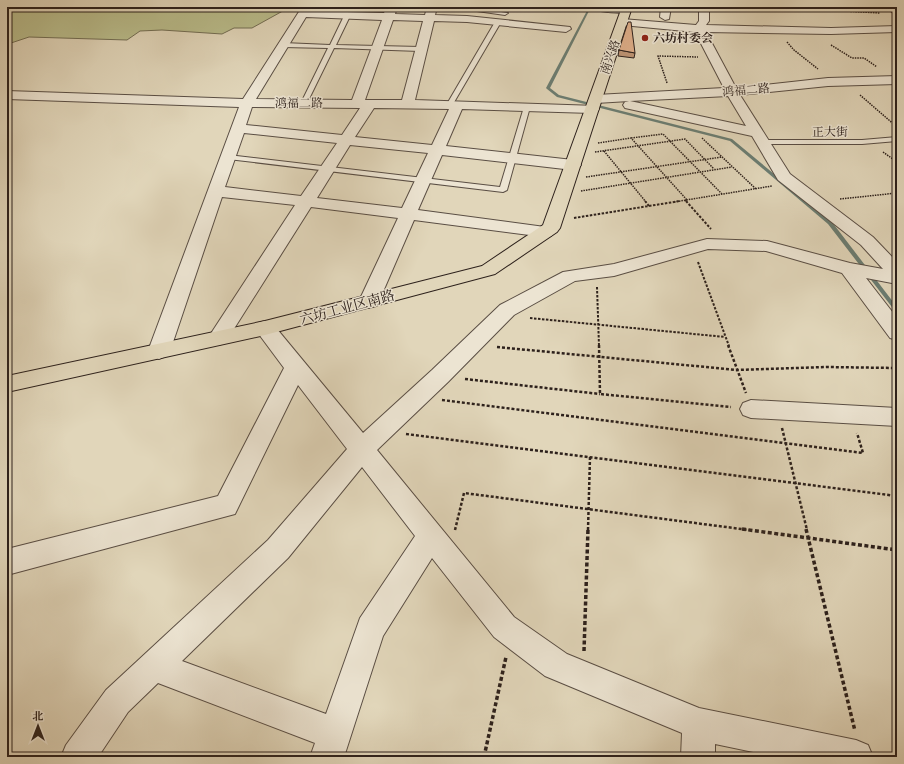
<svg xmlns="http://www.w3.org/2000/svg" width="904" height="764" font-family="'EB Garamond','Noto Serif SC',serif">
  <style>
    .green { fill: #b9bc8b; stroke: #736e54 }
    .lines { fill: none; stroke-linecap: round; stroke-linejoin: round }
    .stream { fill: #6b7d72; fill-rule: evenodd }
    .service-casing { stroke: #5a4e44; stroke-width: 2 }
    .minor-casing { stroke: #5a4e44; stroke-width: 2 }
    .primary-casing { stroke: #2d211c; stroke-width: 2 }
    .path-far3 { stroke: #2d211c; stroke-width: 1.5; stroke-dasharray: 1.5 1; stroke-linecap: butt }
    .path-far2 { stroke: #2d211c; stroke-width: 2; stroke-dasharray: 2.5 1.5; stroke-linecap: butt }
    .path-far1 { stroke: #2d211c; stroke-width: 2.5; stroke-dasharray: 3 2; stroke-linecap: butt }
    .path { stroke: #2d211c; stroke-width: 3.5; stroke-dasharray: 4 2.5; stroke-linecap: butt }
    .service { fill: #ece4d2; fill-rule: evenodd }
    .minor { fill: #ece4d2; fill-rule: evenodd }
    .primary { fill: #e1d6ba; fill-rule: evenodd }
    .wall { fill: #be9575; stroke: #2d211c }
    .building { fill: #ddad88; stroke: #2d211c }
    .poi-dot { fill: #8f2418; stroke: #ece4d2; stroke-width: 1.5 }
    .labels { text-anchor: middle; stroke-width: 3; stroke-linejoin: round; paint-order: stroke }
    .far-poi-label { font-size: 12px; font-weight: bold; fill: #2d211c; stroke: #ece4d2; text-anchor: start }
    .far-street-label { font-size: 12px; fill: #2d211c; stroke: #ece4d2 }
    .street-label { font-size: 14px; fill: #2d211c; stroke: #ece4d2 }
  </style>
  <rect width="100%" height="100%" fill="#e1d6ba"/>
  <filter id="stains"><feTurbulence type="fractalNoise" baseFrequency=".005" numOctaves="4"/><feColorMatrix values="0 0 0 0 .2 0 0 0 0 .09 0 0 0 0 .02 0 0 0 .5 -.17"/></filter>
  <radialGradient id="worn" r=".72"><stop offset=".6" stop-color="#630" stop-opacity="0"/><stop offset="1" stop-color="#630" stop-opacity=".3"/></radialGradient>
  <path class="green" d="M21 7H290L252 28H234L222 34 162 30 140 31 127 40 29 37 11 43 7 42V12Z"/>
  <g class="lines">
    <path class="stream" d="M589 7H591L550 88 559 95 732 139 832 222 897 307V312L895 311 828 224 730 141 557 97 547 89 546 88Z"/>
    <defs>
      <path id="service" d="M449 7H466L508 13 505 15Z
        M347 14 350 16 336 45 420 47 423 49 420 51 334 48 307 103 302 104 301 103 328 48 283 47 280 45 283 43 330 45 344 16Z
        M498 20 501 22 453 104 448 105 447 104 495 22Z
        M527 105 530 107 507 190 503 192 228 159 224 157 228 155 500 187 524 107Z
        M897 137V141L862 144H763L759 142 763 140H862Z"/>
      <path id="minor" d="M302 7H312L310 11 384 13 387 7H397L395 14 425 15 427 7H437L435 15 467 16 570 27 571 29 566 32 467 22 434 21 415 100 597 106 599 109 597 112 592 113 462 109 446 146 573 160 578 162 581 165 578 168 573 170 442 155 418 210 545 227 551 228 554 232 551 236 545 237 414 220 379 301 376 306 369 308 362 306 359 301 398 218 311 207 225 343 218 345 211 343 208 338 295 205 222 197 170 351 166 356 159 359 152 356 148 351 239 107 7 99V91L243 99ZM306 17 382 20 352 100 256 99ZM393 20 423 21 402 100H365ZM252 107 360 108 342 135 246 125ZM374 108 449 109 432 145 355 137ZM244 133 337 143 301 196 225 187ZM350 145 428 153 402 208 317 198Z
        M590 7H626L631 10C627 15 594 12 590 7Z
        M661 7H671L669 19 665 20 660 17Z
        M699 7H709V21L706 25 831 28 897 26V32L831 34 706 32 736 88 828 78 897 76V84L828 86 740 95 790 174 873 237 897 262V284L866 278 897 318V340L890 338 842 273 766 251 708 249 614 276 575 281 514 315 448 382 377 450 514 617 567 654 699 708 856 740 868 745 873 757H777L715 744V757H681L682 733 545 676 494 637 432 558 383 636 344 757H310L315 743 158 683 128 712 98 757H61L66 745 106 690 268 540 347 449 298 385 235 514 7 575V549L218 496 284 368 258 333 255 328 258 323 265 321 272 323 363 433 432 370 500 305 563 272 614 264 707 239 767 241 850 263 883 269 861 245 778 180 752 136 625 108 623 105 625 102 629 101 596 103 591 102 589 99 591 96 596 95 724 88 695 32 622 25 617 22 622 19 696 25 699 21ZM728 96 746 126 630 101ZM362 467 415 536 360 618 326 714 182 661 288 558Z
        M887 7H897V14L893 13Z
        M751 400 897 408V426L751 418 743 415 740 409 743 403Z"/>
      <path id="primary" d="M622 7H632L560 228 557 232 495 274 265 335 7 392V376L265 321 482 266 543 225Z"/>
    </defs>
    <use href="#service" class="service-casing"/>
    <use href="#minor" class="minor-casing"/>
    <use href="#primary" class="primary-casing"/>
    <path class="path-far3" d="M718 8 806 9 880 13
      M787 42 794 50 818 69
      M831 45 852 58H864L877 67
      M667 83 658 56 698 57
      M860 95 897 127
      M631 138 663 134 722 194
      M702 138 756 189
      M598 143 631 138 687 200
      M604 151 646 202
      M595 152 685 139 714 169
      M883 152 897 162
      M586 177 722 157
      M581 191 732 167
      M840 199 897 193
      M685 200 687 202
      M674 202 772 186"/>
    <path class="path-far2" d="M645 201 649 206
      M686 201 711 229
      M574 218 680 201
      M698 262 729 346
      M597 287 599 346
      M530 318 725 337"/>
    <path class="path-far1" d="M599 345 600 394 731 407
      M728 345 746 393
      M497 347 737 370 826 367 897 368
      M465 379 600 394
      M442 400 863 453 857 433
      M782 428 807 530
      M406 434 897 496
      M455 530 464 493 749 530
      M588 530 590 457"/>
    <path class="path" d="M742 529 897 550
      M806 529 855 731
      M584 651 588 529
      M484 757 506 657"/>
    <use href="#service" class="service"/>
    <use href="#minor" class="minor"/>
    <use href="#primary" class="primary"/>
  </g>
  <path class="wall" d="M619 50 635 53 634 58 618 56Z"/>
  <path class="building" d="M628 22H631L635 53 619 50Z"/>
  <circle class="poi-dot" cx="645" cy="38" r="4"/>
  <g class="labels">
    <g class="far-poi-label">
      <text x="653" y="42">六坊村委会</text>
    </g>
    <g class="far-street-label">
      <text transform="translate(610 57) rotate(-71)" y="4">南兴路</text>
      <text transform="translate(746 90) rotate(-5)" y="4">鸿福二路</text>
      <text x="299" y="107">鸿福二路</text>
      <text transform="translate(830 132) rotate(-1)" y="4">正大街</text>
    </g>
    <g class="street-label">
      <text transform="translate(347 307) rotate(-15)" y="5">六坊工业区南路</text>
    </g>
  </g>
  <rect width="904" height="764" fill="none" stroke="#e1d6ba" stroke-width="24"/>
  <rect x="8" y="8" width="888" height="748" fill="none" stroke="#2d211c" stroke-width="2"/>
  <rect x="12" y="12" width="880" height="740" fill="none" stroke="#2d211c"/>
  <g transform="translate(38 726)" stroke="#ece4d2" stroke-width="3" paint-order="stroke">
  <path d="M0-3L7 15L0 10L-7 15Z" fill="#2d211c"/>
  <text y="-6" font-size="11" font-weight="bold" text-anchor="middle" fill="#2d211c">北</text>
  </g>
  <rect width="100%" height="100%" filter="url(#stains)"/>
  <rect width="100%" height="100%" fill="url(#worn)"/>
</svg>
